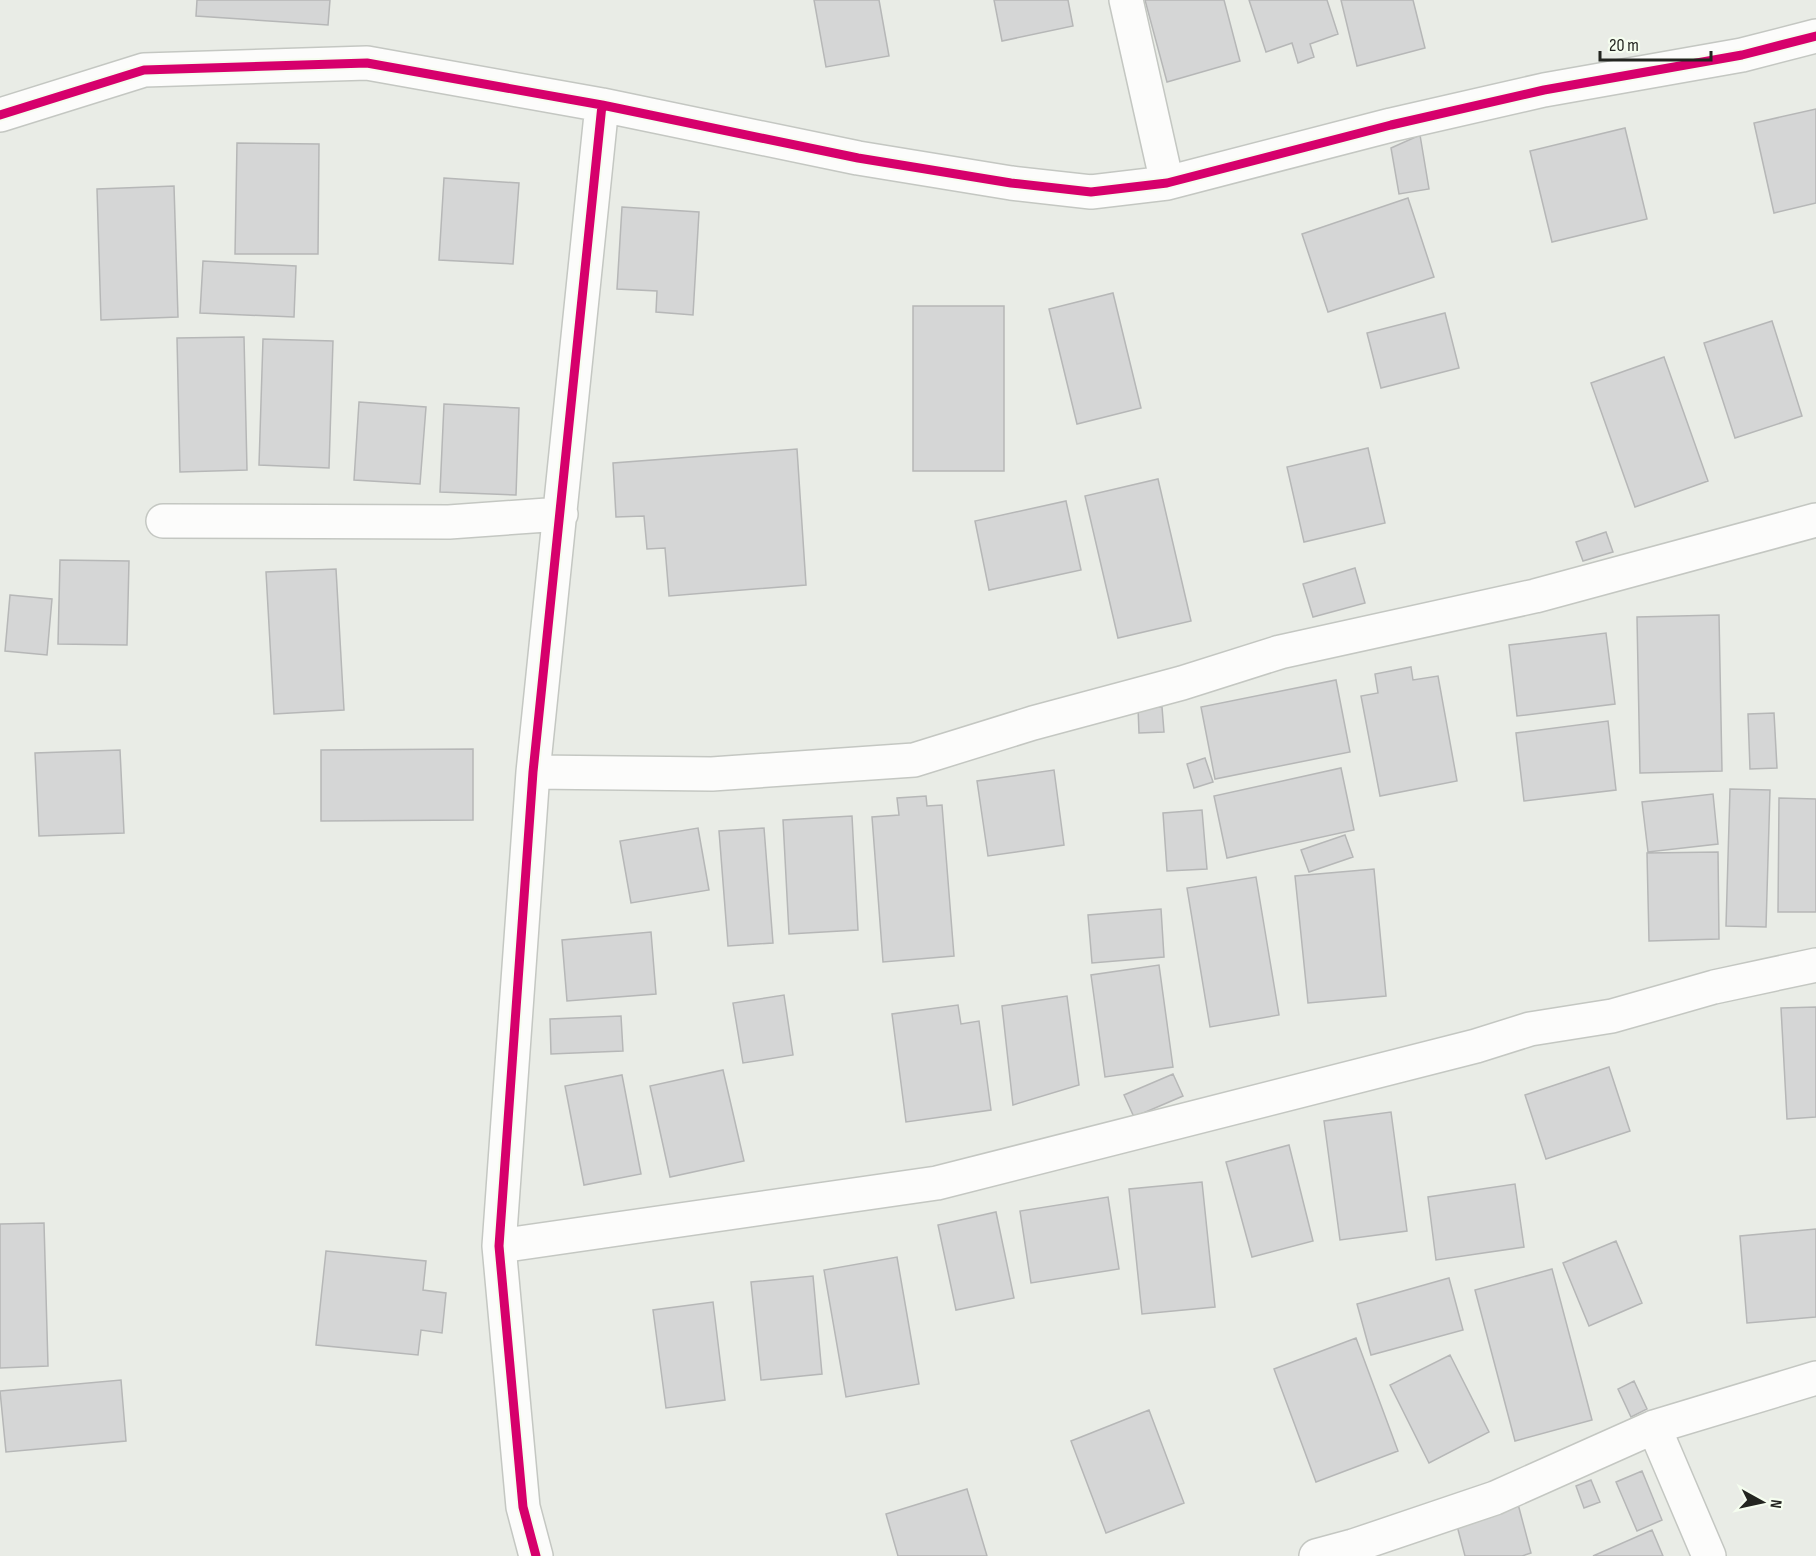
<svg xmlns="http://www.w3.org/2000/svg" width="1816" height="1556" font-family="'Sofia Sans Condensed',sans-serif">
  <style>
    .building { fill: #d5d6d6; stroke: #b6b7b7; stroke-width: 1.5 }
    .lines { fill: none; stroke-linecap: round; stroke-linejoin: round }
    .minor-casing { stroke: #c4c7c2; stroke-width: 36 }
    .minor { stroke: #fcfcfb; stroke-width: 33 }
    .cycleway-casing { stroke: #f5fdef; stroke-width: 13 }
    .cycleway { stroke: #d6006c; stroke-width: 9 }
  </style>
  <rect width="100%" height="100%" fill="#e9ece6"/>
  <path class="building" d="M197 0H330L328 25 196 16Z
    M814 0H879L889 56 826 67Z
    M994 0H1068L1073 26 1002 41Z
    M1145 0H1224L1240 61 1167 82Z
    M1249 0H1327L1338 34 1310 44 1314 57 1298 63 1292 43 1266 52Z
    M1341 0H1413L1425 48 1357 66Z
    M1816 109V203L1774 213 1754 123Z
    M1625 128 1647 219 1552 242 1530 151Z
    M1420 135 1429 189 1399 194 1391 148Z
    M237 143 319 144 318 254H235Z
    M444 178 519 183 513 264 439 260Z
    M174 186 178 317 101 320 97 189Z
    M1408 198 1434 277 1328 312 1302 234Z
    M622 207 699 212 693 315 656 312 657 291 617 289Z
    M203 261 296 266 294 317 200 313Z
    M1113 293 1141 408 1077 424 1049 309Z
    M913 306H1004V471H913Z
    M1445 313 1459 368 1381 388 1367 333Z
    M1772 321 1802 416 1735 438 1704 343Z
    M244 337 247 470 180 472 177 338Z
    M263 339 333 341 329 468 259 465Z
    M1664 357 1708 481 1635 507 1591 383Z
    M359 402 426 407 420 484 354 480Z
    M444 404 519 408 516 495 440 492Z
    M1368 448 1385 523 1304 542 1287 467Z
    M797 449 806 585 669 596 665 548 647 549 644 516 616 517 613 463Z
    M1158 479 1191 621 1118 638 1085 496Z
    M1066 501 1081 570 989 590 975 521Z
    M1606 532 1613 552 1583 561 1576 542Z
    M60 560 129 561 127 645 58 644Z
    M1355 568 1365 603 1313 617 1303 584Z
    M336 569 344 710 274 714 266 572Z
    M10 595 52 599 47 655 5 651Z
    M1719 615 1722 771 1640 773 1637 617Z
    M1606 633 1615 704 1517 716 1509 645Z
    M1411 667 1413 680 1438 676 1457 781 1380 796 1361 696 1378 693 1375 674Z
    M1336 680 1350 752 1215 779 1201 707Z
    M1138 707H1162L1164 732 1139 733Z
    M1774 713 1777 768 1750 769 1748 714Z
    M1608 721 1616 790 1524 801 1516 733Z
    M473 749V820L321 821V750Z
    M120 750 124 833 39 836 35 753Z
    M1205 758 1213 782 1194 788 1187 764Z
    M1341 768 1354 830 1227 858 1214 796Z
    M1054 770 1064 845 988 856 977 781Z
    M1730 789 1770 790 1766 927 1726 926Z
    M1713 794 1718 844 1648 852 1642 802Z
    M926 796 927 806 942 805 954 956 883 962 872 817 899 815 897 798Z
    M1779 798 1816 799V912H1778Z
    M1202 810 1207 869 1167 871 1163 813Z
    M852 816 858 930 789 934 783 820Z
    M698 828 709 890 631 903 620 841Z
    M764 828 773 943 728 946 719 831Z
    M1345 835 1353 857 1309 872 1301 850Z
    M1718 852 1719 939 1649 941 1647 853Z
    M1374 869 1386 996 1308 1003 1295 876Z
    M1256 877 1279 1015 1210 1027 1187 888Z
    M1161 909 1164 957 1092 963 1088 915Z
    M651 932 656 994 567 1001 562 940Z
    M1159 965 1173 1067 1105 1077 1091 975Z
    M784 995 793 1055 743 1063 733 1003Z
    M1067 996 1079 1085 1013 1105 1002 1006Z
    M958 1005 961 1024 979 1021 991 1110 906 1122 892 1014Z
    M1816 1007V1117L1787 1119 1781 1008Z
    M621 1016 623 1051 551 1054 550 1019Z
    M1609 1067 1630 1131 1546 1159 1525 1095Z
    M723 1070 744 1161 670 1177 650 1086Z
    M1173 1074 1183 1096 1134 1117 1124 1095Z
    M622 1075 641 1174 584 1185 565 1086Z
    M1391 1112 1407 1231 1340 1240 1324 1121Z
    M1289 1145 1313 1241 1252 1257 1226 1162Z
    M1202 1182 1215 1307 1142 1314 1129 1189Z
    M1515 1184 1524 1247 1436 1260 1428 1197Z
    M1108 1197 1119 1269 1031 1283 1020 1211Z
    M996 1212 1014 1298 956 1310 938 1225Z
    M44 1223 48 1366 0 1368V1224Z
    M1816 1229V1317L1747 1323 1740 1236Z
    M1616 1241 1642 1303 1589 1326 1563 1263Z
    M326 1251 426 1261 423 1290 446 1293 442 1333 421 1330 418 1355 316 1345Z
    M897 1257 919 1384 846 1397 824 1270Z
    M1552 1269 1592 1420 1515 1441 1475 1290Z
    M813 1276 822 1374 761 1380 751 1282Z
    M1449 1278 1463 1330 1371 1355 1357 1304Z
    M713 1302 725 1400 666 1408 653 1310Z
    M1356 1338 1398 1451 1316 1482 1274 1369Z
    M1450 1355 1489 1432 1429 1463 1390 1385Z
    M121 1380 126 1441 6 1452 0 1391Z
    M1634 1381 1647 1409 1631 1417 1618 1389Z
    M1149 1410 1184 1503 1106 1533 1071 1441Z
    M1642 1471 1662 1520 1637 1531 1616 1482Z
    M1591 1480 1600 1502 1584 1508 1576 1486Z
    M967 1489 987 1556H898L886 1514Z
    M1518 1504 1531 1553 1522 1556H1465L1456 1522Z
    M1652 1530 1663 1556H1593Z"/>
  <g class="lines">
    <defs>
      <path id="minor" d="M1126 0 1167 183
        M0 115 144 70 367 63 602 105 858 158 1011 183 1091 192 1167 183 1391 125 1544 90 1742 55 1816 36
        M163 521 449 522 561 514
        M533 772 712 774 914 760 1033 723 1182 683 1280 652 1535 596 1816 520
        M499 1246 937 1183 1476 1046 1530 1029 1612 1016 1714 987 1816 965
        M1654 1427 1709 1556
        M536 1556 523 1507 499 1246 533 772 602 105
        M1316 1556 1353 1546 1495 1498 1654 1427 1816 1378"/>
    </defs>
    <use href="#minor" class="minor-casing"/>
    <use href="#minor" class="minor"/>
    <defs>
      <path id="cycleway" d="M0 115 144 70 367 63 602 105 858 158 1011 183 1091 192 1167 183 1391 125 1544 90 1742 55 1816 36
        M536 1556 523 1507 499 1246 533 772 602 105"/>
    </defs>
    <use href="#cycleway" class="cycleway-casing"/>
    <use href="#cycleway" class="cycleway"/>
  </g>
  <g transform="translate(1762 1502) rotate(98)" stroke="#f5fdef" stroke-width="4.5" paint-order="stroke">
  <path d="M0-4.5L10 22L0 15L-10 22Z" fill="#232520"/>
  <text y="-9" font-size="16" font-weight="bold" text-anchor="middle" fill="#232520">N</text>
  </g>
  <path d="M1600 51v9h111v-9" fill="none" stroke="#232520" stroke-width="3"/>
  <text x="1609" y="51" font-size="18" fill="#232520" stroke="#f5fdef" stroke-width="4.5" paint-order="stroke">20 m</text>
</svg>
